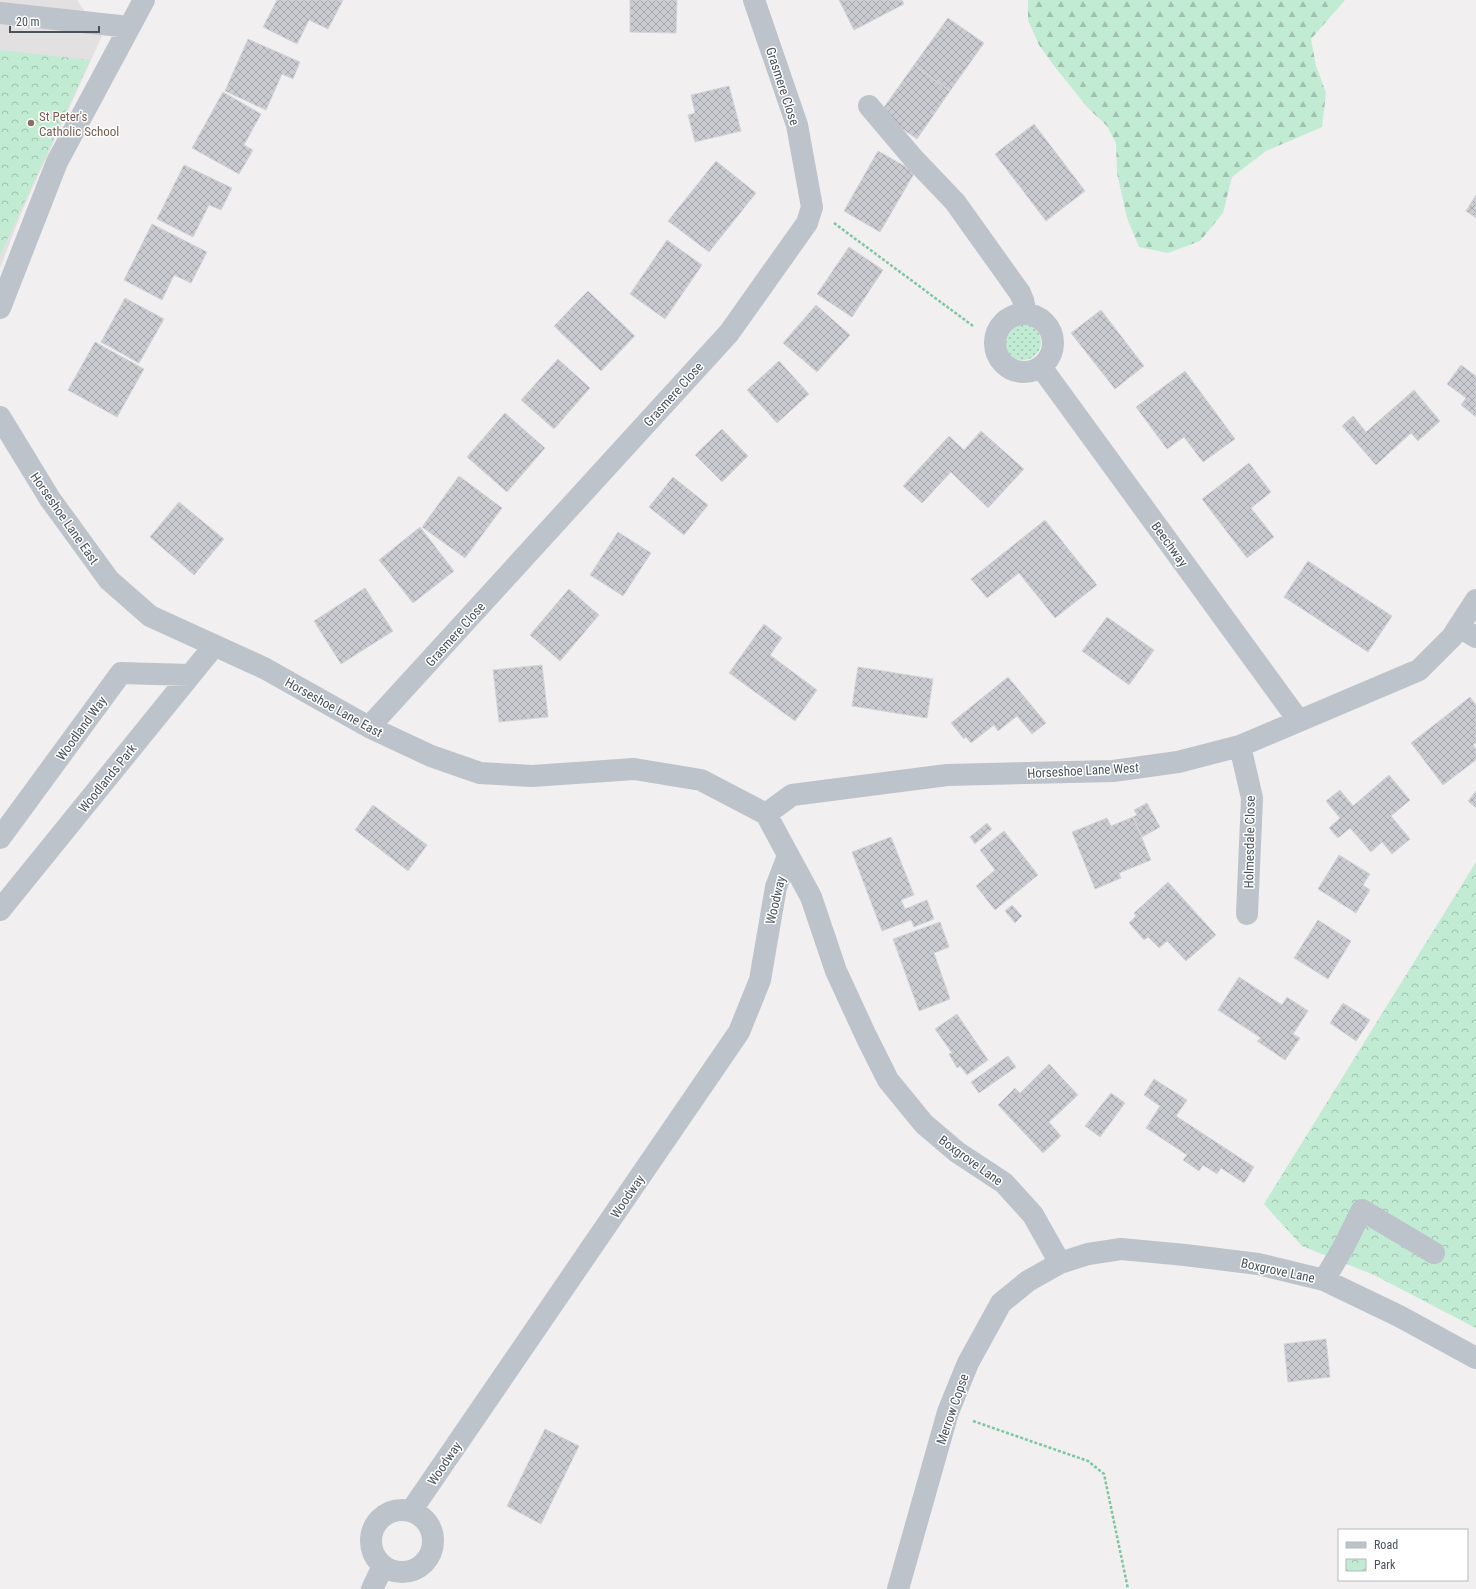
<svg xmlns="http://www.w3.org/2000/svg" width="1476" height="1589" font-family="'Roboto Condensed',sans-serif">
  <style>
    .education { fill: #e2e0e0 }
    .grass { fill: url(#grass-dots) }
    .forest { fill: url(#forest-firs) }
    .park { fill: url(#park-crowns) }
    .building { fill: url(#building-cross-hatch); stroke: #d3d5da }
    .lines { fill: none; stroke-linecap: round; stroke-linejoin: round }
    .path { stroke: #7cc6a2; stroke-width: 2.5; stroke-dasharray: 3 2; stroke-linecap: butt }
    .minor { stroke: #bcc3ca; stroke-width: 22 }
    .education-dot { fill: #8d6e63; stroke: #fff; stroke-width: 1.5 }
    .labels { text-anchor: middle; stroke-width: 3; stroke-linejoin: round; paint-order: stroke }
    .street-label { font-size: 13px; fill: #49525b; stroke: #fff }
    .education-label { font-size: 13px; fill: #785e54; stroke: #fff; text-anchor: start }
  </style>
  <defs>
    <pattern id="grass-dots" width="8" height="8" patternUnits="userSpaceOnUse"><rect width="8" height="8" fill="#c1ebd2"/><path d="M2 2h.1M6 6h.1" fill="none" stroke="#9fc1ad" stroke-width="1.8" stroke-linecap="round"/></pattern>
    <pattern id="forest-firs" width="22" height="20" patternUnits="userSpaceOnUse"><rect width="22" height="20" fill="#c1ebd2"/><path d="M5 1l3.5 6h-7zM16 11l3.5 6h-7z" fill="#9fc1ad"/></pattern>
    <pattern id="park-crowns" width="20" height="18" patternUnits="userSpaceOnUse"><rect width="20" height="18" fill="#c1ebd2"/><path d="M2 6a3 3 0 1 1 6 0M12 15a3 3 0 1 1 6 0" fill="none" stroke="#9fc1ad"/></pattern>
    <pattern id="building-cross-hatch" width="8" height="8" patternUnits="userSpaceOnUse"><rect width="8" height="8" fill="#c9cbd1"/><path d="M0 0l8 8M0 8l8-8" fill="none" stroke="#a5a7ad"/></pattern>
  </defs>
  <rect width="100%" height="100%" fill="#f1efef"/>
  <path class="education" d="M0 0H77L102 36 22 211 0 268Z"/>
  <path class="grass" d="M1005 342a18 18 0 1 1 36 0a18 18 0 1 1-36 0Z"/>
  <path class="forest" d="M1028 0H1345L1311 39 1316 66 1326 93 1322 127 1266 151 1232 177 1223 213 1200 241 1168 253 1139 247 1127 218 1117 173 1116 143 1107 126 1088 108 1055 67 1039 45 1028 20Z"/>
  <path class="park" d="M0 50 90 60 0 255Z
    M1476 862V1328L1374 1275 1302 1246 1264 1204Z"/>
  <path class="building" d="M277 0H343L328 29 309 20 297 44 263 27Z
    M630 0H677L676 33 630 32Z
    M839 0H902L904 4 854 30Z
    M948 18 984 43 950 91 914 65Z
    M248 39 300 62 293 79 282 74 266 110 225 91Z
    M914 65 950 91 917 139 880 113Z
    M729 86 741 131 695 142 688 115 695 113 691 95Z
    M223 92 261 114 244 145 253 150 239 174 192 148Z
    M1034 124 1085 191 1046 221 995 154Z
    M878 151 915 172 880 232 844 211Z
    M716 161 756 193 709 252 668 221Z
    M184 165 232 188 221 210 209 205 193 237 157 219Z
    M1476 195V218L1466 211Z
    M152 224 207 252 191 283 174 275 162 300 124 280Z
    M667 240 702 265 665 319 630 294Z
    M849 247 883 270 852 317 817 294Z
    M588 291 635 336 601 371 554 326Z
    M125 298 164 319 139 363 101 342Z
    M816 305 850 335 817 372 783 343Z
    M1101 310 1144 366 1115 389 1071 333Z
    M95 342 144 369 117 417 68 390Z
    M558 359 590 388 554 429 521 400Z
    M779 361 809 394 777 423 747 390Z
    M1461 365 1476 376V417L1461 405 1466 398 1447 384Z
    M1185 371 1235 439 1203 462 1184 437 1167 449 1136 407Z
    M1414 390 1440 421 1418 441 1411 433 1376 465 1342 426 1353 416 1366 432Z
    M505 413 545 448 507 492 467 457Z
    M722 429 748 456 722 482 695 455Z
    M981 431 1024 469 988 508 951 472 922 503 903 486 949 436 964 450Z
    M1249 463 1271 492 1251 508 1274 537 1247 558 1202 499Z
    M459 476 502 508 465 558 422 527Z
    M673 477 708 505 684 535 649 507Z
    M179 502 224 539 194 575 150 537Z
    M1045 520 1097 585 1055 618 1019 573 987 598 971 579Z
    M420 527 454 571 413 603 379 560Z
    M618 532 651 553 623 596 590 575Z
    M1308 561 1392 616 1368 652 1284 597Z
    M365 588 393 631 341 664 314 621Z
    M569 589 599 615 560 661 530 635Z
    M1107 617 1154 650 1129 685 1082 651Z
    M764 624 782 638 770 655 817 690 795 721 729 673Z
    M542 665 548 717 499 722 493 670Z
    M858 667 933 679 927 718 852 706Z
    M1008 677 1046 723 1032 734 1017 716 998 731 994 725 971 743 966 737 964 739 951 723Z
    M1470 697 1476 705V743L1473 745 1476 749V760L1443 785 1411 743Z
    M1389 775 1410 800 1391 816 1410 839 1392 854 1382 842 1371 852 1350 828 1338 838 1329 828 1340 818 1326 801 1340 790 1353 806Z
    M1476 791V808L1468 801Z
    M1147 803 1160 827 1142 837 1133 817 1137 815 1134 810Z
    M373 805 427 845 408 871 355 830Z
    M1133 817 1151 860 1119 873 1121 878 1095 889 1072 832 1107 818 1111 826Z
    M987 823 992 829 975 844 970 837Z
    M1004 831 1038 875 995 910 976 886 995 870 980 850Z
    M891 837 914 895 901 900 905 909 927 900 934 919 914 927 911 920 882 931 852 852Z
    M1339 855 1370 874 1363 885 1370 890 1356 913 1318 889Z
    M1168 882 1216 935 1186 961 1167 941 1159 948 1148 937 1144 940 1129 923 1136 916 1134 913Z
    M1012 905 1022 916 1015 923 1005 911Z
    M1318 920 1351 941 1328 979 1294 958Z
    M940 922 949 947 934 953 950 999 919 1011 893 939Z
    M1239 977 1282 1005 1287 997 1308 1011 1293 1034 1300 1038 1285 1060 1257 1041 1261 1038 1218 1010Z
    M1343 1003 1370 1020 1356 1041 1330 1023Z
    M957 1014 988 1060 967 1075 960 1066 957 1068 949 1054 952 1053 935 1029Z
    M1008 1056 1016 1067 979 1093 971 1082Z
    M1049 1064 1078 1095 1049 1122 1061 1136 1043 1153 998 1105 1015 1088 1020 1093Z
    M1154 1079 1187 1100 1176 1116 1254 1167 1244 1183 1221 1168 1217 1174 1203 1165 1199 1171 1183 1160 1187 1155 1146 1128 1160 1106 1144 1095Z
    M1111 1093 1125 1103 1100 1137 1085 1126Z
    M1326 1339 1330 1377 1288 1382 1284 1344Z
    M545 1429 579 1446 541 1524 507 1506Z"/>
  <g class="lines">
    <path class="path" d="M834 223 973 326
      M973 1421 1088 1461 1104 1474 1128 1589"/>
    <path class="minor" d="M0 13 129 27
      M869 106 913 158 955 202 1020 293 1023 300 1026 314
      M0 308 57 162 144 0
      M995 343a29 29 0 1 1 58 0a29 29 0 1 1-58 0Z
      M1041 367 1299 721
      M0 417 50 499 109 580 150 616 264 668 369 727 431 756 480 773 532 776 634 769 701 780 766 814
      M1459 627 1476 637
      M369 727 729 333 807 223 812 207 797 125 754 0
      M1240 746 1252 798 1247 914
      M766 814 792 795 947 775 1113 771 1178 762 1240 746 1419 670 1452 637 1476 600
      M766 814 811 897 836 971 866 1036 888 1080 924 1124 957 1152 1004 1183 1033 1215 1060 1263
      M0 838 121 673 190 675
      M0 910 214 646
      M1324 1280 1343 1248 1362 1210 1434 1253
      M371 1541a31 31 0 1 1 62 0a31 31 0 1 1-62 0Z
      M411 1511 739 1032 760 980 776 887 788 856
      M372 1589 383 1566
      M898 1589 948 1412 968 1363 1001 1303 1028 1281 1060 1263 1088 1254 1121 1249 1185 1255 1258 1264 1324 1280 1399 1316 1476 1358"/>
  </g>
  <circle class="education-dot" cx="31" cy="123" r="4"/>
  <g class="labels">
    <g class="street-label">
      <text transform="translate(783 86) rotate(72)" y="5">Grasmere Close</text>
      <text transform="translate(673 394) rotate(-48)" y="5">Grasmere Close</text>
      <text transform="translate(65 518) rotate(55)" y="5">Horseshoe Lane East</text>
      <text transform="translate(1170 544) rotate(54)" y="5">Beechway</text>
      <text transform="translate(455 634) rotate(-48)" y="5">Grasmere Close</text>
      <text transform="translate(334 707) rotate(29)" y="5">Horseshoe Lane East</text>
      <text transform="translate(81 728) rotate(-54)" y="5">Woodland Way</text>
      <text transform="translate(1083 770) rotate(-3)" y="5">Horseshoe Lane West</text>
      <text transform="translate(107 778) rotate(-51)" y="5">Woodlands Park</text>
      <text transform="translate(1249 842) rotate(-89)" y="5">Holmesdale Close</text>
      <text transform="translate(775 900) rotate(-77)" y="5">Woodway</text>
      <text transform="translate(971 1160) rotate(36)" y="5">Boxgrove Lane</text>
      <text transform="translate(627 1196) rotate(-56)" y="5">Woodway</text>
      <text transform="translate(1278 1270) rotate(12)" y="5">Boxgrove Lane</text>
      <text transform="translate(952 1409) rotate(-71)" y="5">Merrow Copse</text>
      <text transform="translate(444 1463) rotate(-56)" y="5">Woodway</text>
    </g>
    <g class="education-label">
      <text x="39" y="121">St Peter's<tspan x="39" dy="15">Catholic School</tspan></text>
    </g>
  </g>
  <rect x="1338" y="1529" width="130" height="52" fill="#ffffff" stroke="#b6babd"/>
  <rect x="1346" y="1542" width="20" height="6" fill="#bcc3ca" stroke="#b6babd"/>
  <text x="1374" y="1549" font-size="12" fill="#49525b">Road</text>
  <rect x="1346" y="1559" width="20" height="12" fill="url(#park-crowns)" stroke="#b6babd"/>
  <text x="1374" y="1569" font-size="12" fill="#49525b">Park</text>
  <path d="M10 26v6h89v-6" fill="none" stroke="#49525b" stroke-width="2"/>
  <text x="16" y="26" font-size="12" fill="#49525b" stroke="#ffffff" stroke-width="3" paint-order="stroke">20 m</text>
</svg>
